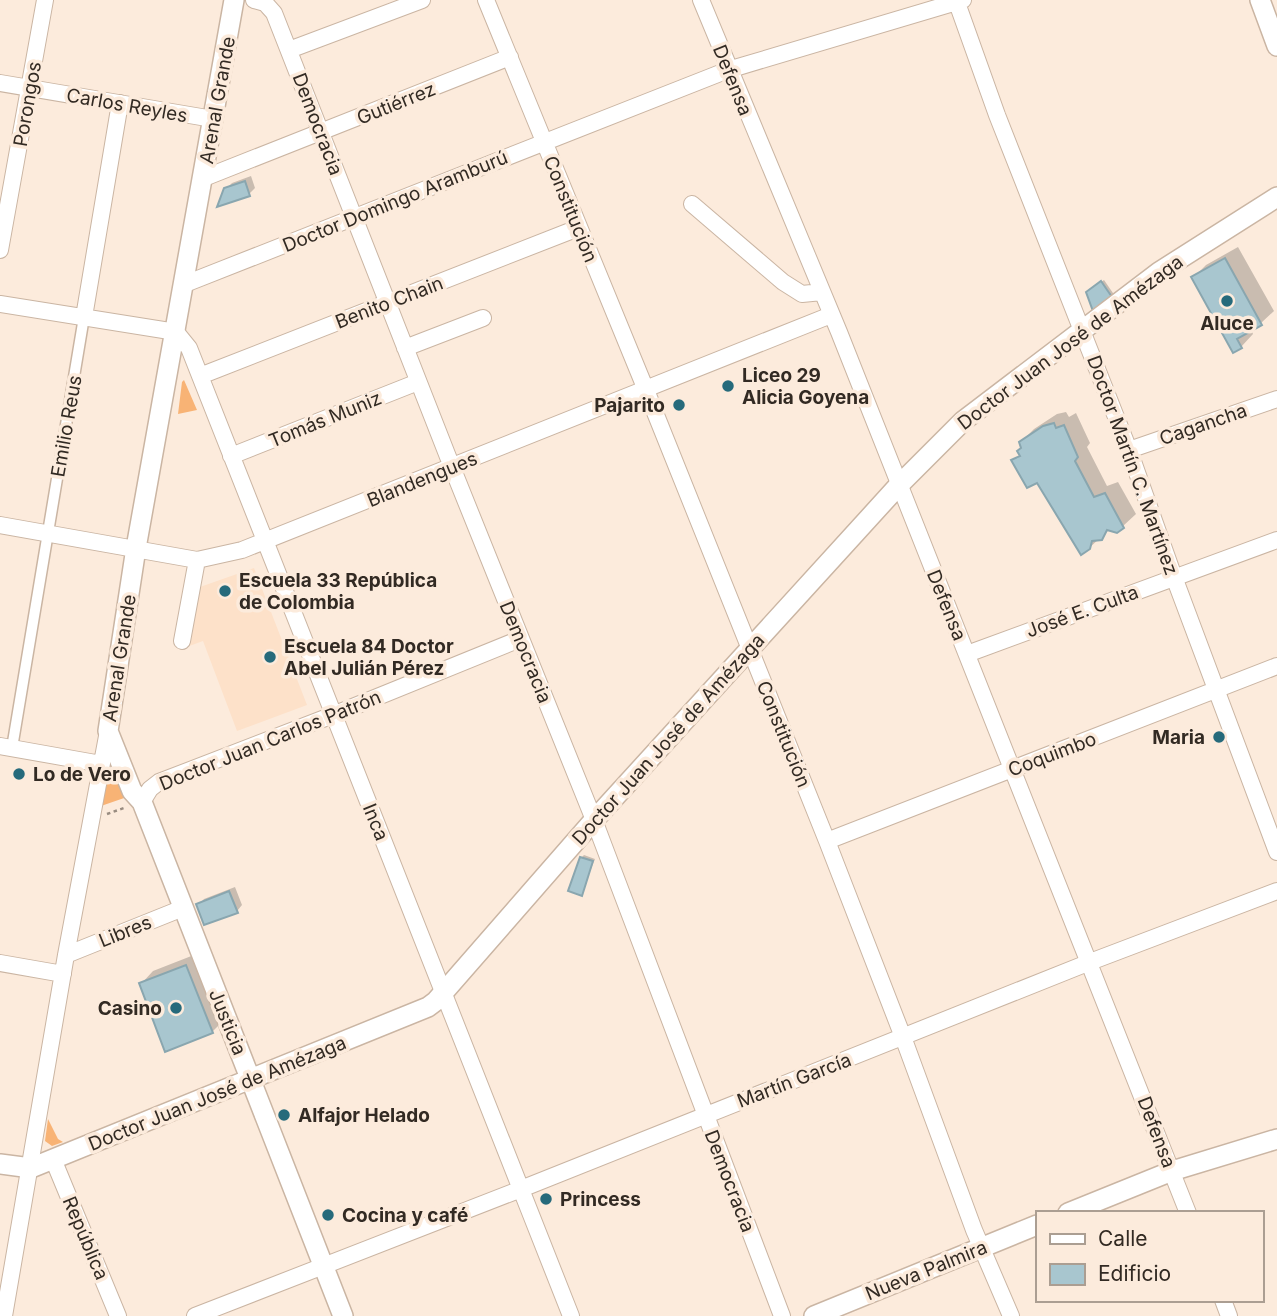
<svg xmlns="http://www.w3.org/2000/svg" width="1277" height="1316" font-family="Inter,sans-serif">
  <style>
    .built { fill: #fde1c9 }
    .green { fill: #f8b375 }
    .shadow { fill: #0003 }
    .building { fill: #a8c6cf; stroke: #89a6af; stroke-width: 2 }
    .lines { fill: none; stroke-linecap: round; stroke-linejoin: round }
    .pedestrian-casing { stroke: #cab5a3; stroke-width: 13 }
    .minor-casing { stroke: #cab5a3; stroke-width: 18 }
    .tertiary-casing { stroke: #cab5a3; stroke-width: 22 }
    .path { stroke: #998c81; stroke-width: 2.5; stroke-dasharray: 3.5 3.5; stroke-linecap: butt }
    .pedestrian { stroke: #fff; stroke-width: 10 }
    .minor { stroke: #fff; stroke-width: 16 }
    .tertiary { stroke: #fff; stroke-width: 19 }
    .poi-dot { fill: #266a7b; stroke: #fcebdc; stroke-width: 2.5 }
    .labels { text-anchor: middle; stroke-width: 7; stroke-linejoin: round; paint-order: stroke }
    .street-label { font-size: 19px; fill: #322a23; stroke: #fcebdc }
    .poi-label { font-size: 19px; font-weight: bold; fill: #322a23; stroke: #fcebdc; text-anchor: start }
  </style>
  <rect width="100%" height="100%" fill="#fcebdc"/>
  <path class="built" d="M254 568 307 705 237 731 203 641 181 649V647L191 641 200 587Z"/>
  <path class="green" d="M184 380 197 410 178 414 182 382Z
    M116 775 127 797 101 806 106 779Z
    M48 1119 58 1139 63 1142 52 1146 45 1141Z"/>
  <path class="shadow" d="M251 176 255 188 249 194 226 189 232 183Z
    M1238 247 1274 311 1261 323 1251 329 1253 334 1241 347 1193 278 1206 265Z
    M1104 280 1115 296 1095 311 1091 289Z
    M1066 412 1069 417 1076 413 1090 443 1087 447 1107 486 1118 482 1136 514 1123 526 1110 529 1089 548 1037 481 1014 461 1021 454 1023 448 1021 442 1034 429 1057 414Z
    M584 855 595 859 581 894V858Z
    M235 887 242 905 237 911 198 905 204 899Z
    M199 953 225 1019 212 1032 141 984 153 971Z"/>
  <path class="building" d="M245 181 250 196 217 207 224 188Z
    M1225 258 1262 325 1237 339 1242 348 1233 353 1191 277Z
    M1101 281 1114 300 1094 314 1086 292Z
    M1054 423 1056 428 1064 425 1078 457 1075 461 1094 497 1105 493 1124 528 1117 533 1107 530 1102 540 1092 541 1090 549 1081 555 1037 483 1027 488 1011 460 1020 456 1017 451 1021 448 1019 442 1043 426Z
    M580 857 593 861 582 896 568 891Z
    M229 891 238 913 204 925 196 904Z
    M186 965 213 1033 165 1052 139 983Z"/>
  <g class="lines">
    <defs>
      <path id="pedestrian" d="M12 748 84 317"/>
      <path id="minor" d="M254 0 265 3 274 13 452 467 594 820 782 1316
        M486 0 646 390 827 841 903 1037 974 1230 1011 1316
        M701 0 839 332 1188 1213
        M956 0 997 115 1129 450 1174 577 1277 852
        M289 50 422 0
        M0 83 213 119
        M204 178 510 57
        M692 204 783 282 802 294 822 292
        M0 250 45 0
        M185 284 728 70 963 0
        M0 304 176 332 189 348 571 1316
        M84 317 120 103
        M405 348 483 318
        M200 376 578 228
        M1129 450 1277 399
        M231 456 418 382
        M0 525 197 560 242 550 831 315
        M182 641 197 560
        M967 654 1277 540
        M0 746 101 764
        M142 802 150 789 159 782 333 715 520 639
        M827 841 1277 666
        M66 955 183 908
        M0 963 63 974
        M53 1159 118 1316
        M1223 1300 1229 1316
        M4 1316 66 955 108 731
        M195 1316 521 1189 1090 962 1277 891"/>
      <path id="tertiary" d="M234 0 136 548 108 731 132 791 142 802 343 1316
        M1260 0 1277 46
        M0 1164 31 1168 428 1007 436 1001 594 820 899 485 963 421 1159 272 1277 197
        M1068 1213 1172 1171 1277 1139
        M814 1316 1037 1225"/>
    </defs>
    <use href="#pedestrian" class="pedestrian-casing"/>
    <use href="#minor" class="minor-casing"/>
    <use href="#tertiary" class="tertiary-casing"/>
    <path class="path" d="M107 814 124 808"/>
    <use href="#pedestrian" class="pedestrian"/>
    <use href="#minor" class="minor"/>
    <use href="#tertiary" class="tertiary"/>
  </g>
  <g class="poi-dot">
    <circle cx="1227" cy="301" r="7"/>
    <circle cx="728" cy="386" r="7"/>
    <circle cx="679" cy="405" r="7"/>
    <circle cx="225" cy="591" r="7"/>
    <circle cx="270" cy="657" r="7"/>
    <circle cx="1219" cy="737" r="7"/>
    <circle cx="19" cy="774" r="7"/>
    <circle cx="176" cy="1008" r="7"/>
    <circle cx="284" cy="1115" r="7"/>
    <circle cx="546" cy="1199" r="7"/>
    <circle cx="328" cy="1215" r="7"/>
  </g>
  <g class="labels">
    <g class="street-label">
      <text transform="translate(733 80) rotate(68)" y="7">Defensa</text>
      <text transform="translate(217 100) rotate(-80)" y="7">Arenal Grande</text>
      <text transform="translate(396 103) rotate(-22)" y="7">Gutiérrez</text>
      <text transform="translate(27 104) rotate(-80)" y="7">Porongos</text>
      <text transform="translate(127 105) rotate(10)" y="7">Carlos Reyles</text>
      <text transform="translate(318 124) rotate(69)" y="7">Democracia</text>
      <text transform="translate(395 201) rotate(-22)" y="7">Doctor Domingo Aramburú</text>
      <text transform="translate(571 209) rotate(68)" y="7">Constitución</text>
      <text transform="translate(389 302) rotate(-21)" y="7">Benito Chain</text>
      <text transform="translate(1070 342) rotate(-37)" y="7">Doctor Juan José de Amézaga</text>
      <text transform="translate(325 419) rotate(-22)" y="7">Tomás Muniz</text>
      <text transform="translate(1203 424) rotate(-19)" y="7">Cagancha</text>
      <text transform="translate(66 426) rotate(-80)" y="7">Emilio Reus</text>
      <text transform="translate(1133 465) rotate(70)" y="7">Doctor Martín C. Martínez</text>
      <text transform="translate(422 479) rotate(-22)" y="7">Blandengues</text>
      <text transform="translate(947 605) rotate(68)" y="7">Defensa</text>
      <text transform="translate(1082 611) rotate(-20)" y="7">José E. Culta</text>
      <text transform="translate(526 652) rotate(68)" y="7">Democracia</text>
      <text transform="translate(119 658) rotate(-81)" y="7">Arenal Grande</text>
      <text transform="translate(784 734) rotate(68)" y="7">Constitución</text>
      <text transform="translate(668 739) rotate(-48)" y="7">Doctor Juan José de Amézaga</text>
      <text transform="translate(270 740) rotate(-22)" y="7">Doctor Juan Carlos Patrón</text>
      <text transform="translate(1052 754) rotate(-21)" y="7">Coquimbo</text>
      <text transform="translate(376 822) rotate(68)" y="7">Inca</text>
      <text transform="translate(125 931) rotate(-22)" y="7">Libres</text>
      <text transform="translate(228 1022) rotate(68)" y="7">Justicia</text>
      <text transform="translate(794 1080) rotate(-21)" y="7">Martín García</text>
      <text transform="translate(217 1093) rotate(-22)" y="7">Doctor Juan José de Amézaga</text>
      <text transform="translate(1157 1132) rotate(69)" y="7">Defensa</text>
      <text transform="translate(730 1181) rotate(69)" y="7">Democracia</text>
      <text transform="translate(86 1238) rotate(67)" y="7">República</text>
      <text transform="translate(926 1270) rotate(-22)" y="7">Nueva Palmira</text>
    </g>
    <g class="poi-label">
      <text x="1227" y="330" text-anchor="middle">Aluce</text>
      <text x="742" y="382">Liceo 29<tspan x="742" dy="22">Alicia Goyena</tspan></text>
      <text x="665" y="412" text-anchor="end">Pajarito</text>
      <text x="239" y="587">Escuela 33 República<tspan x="239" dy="22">de Colombia</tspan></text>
      <text x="284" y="653">Escuela 84 Doctor<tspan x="284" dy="22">Abel Julián Pérez</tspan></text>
      <text x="1205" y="744" text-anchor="end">Maria</text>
      <text x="33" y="781">Lo de Vero</text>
      <text x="162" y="1015" text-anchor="end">Casino</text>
      <text x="298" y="1122">Alfajor Helado</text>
      <text x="560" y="1206">Princess</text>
      <text x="342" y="1222">Cocina y café</text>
    </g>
  </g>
  <rect x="1036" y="1211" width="228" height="91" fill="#fcebdc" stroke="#ab9e92" stroke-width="2"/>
  <rect x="1050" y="1234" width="35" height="10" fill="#ffffff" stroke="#ab9e92" stroke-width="2"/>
  <text x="1098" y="1246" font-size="21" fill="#322a23">Calle</text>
  <rect x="1050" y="1264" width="35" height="21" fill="#a8c6cf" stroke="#ab9e92" stroke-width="2"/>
  <text x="1098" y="1281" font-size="21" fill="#322a23">Edificio</text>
</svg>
